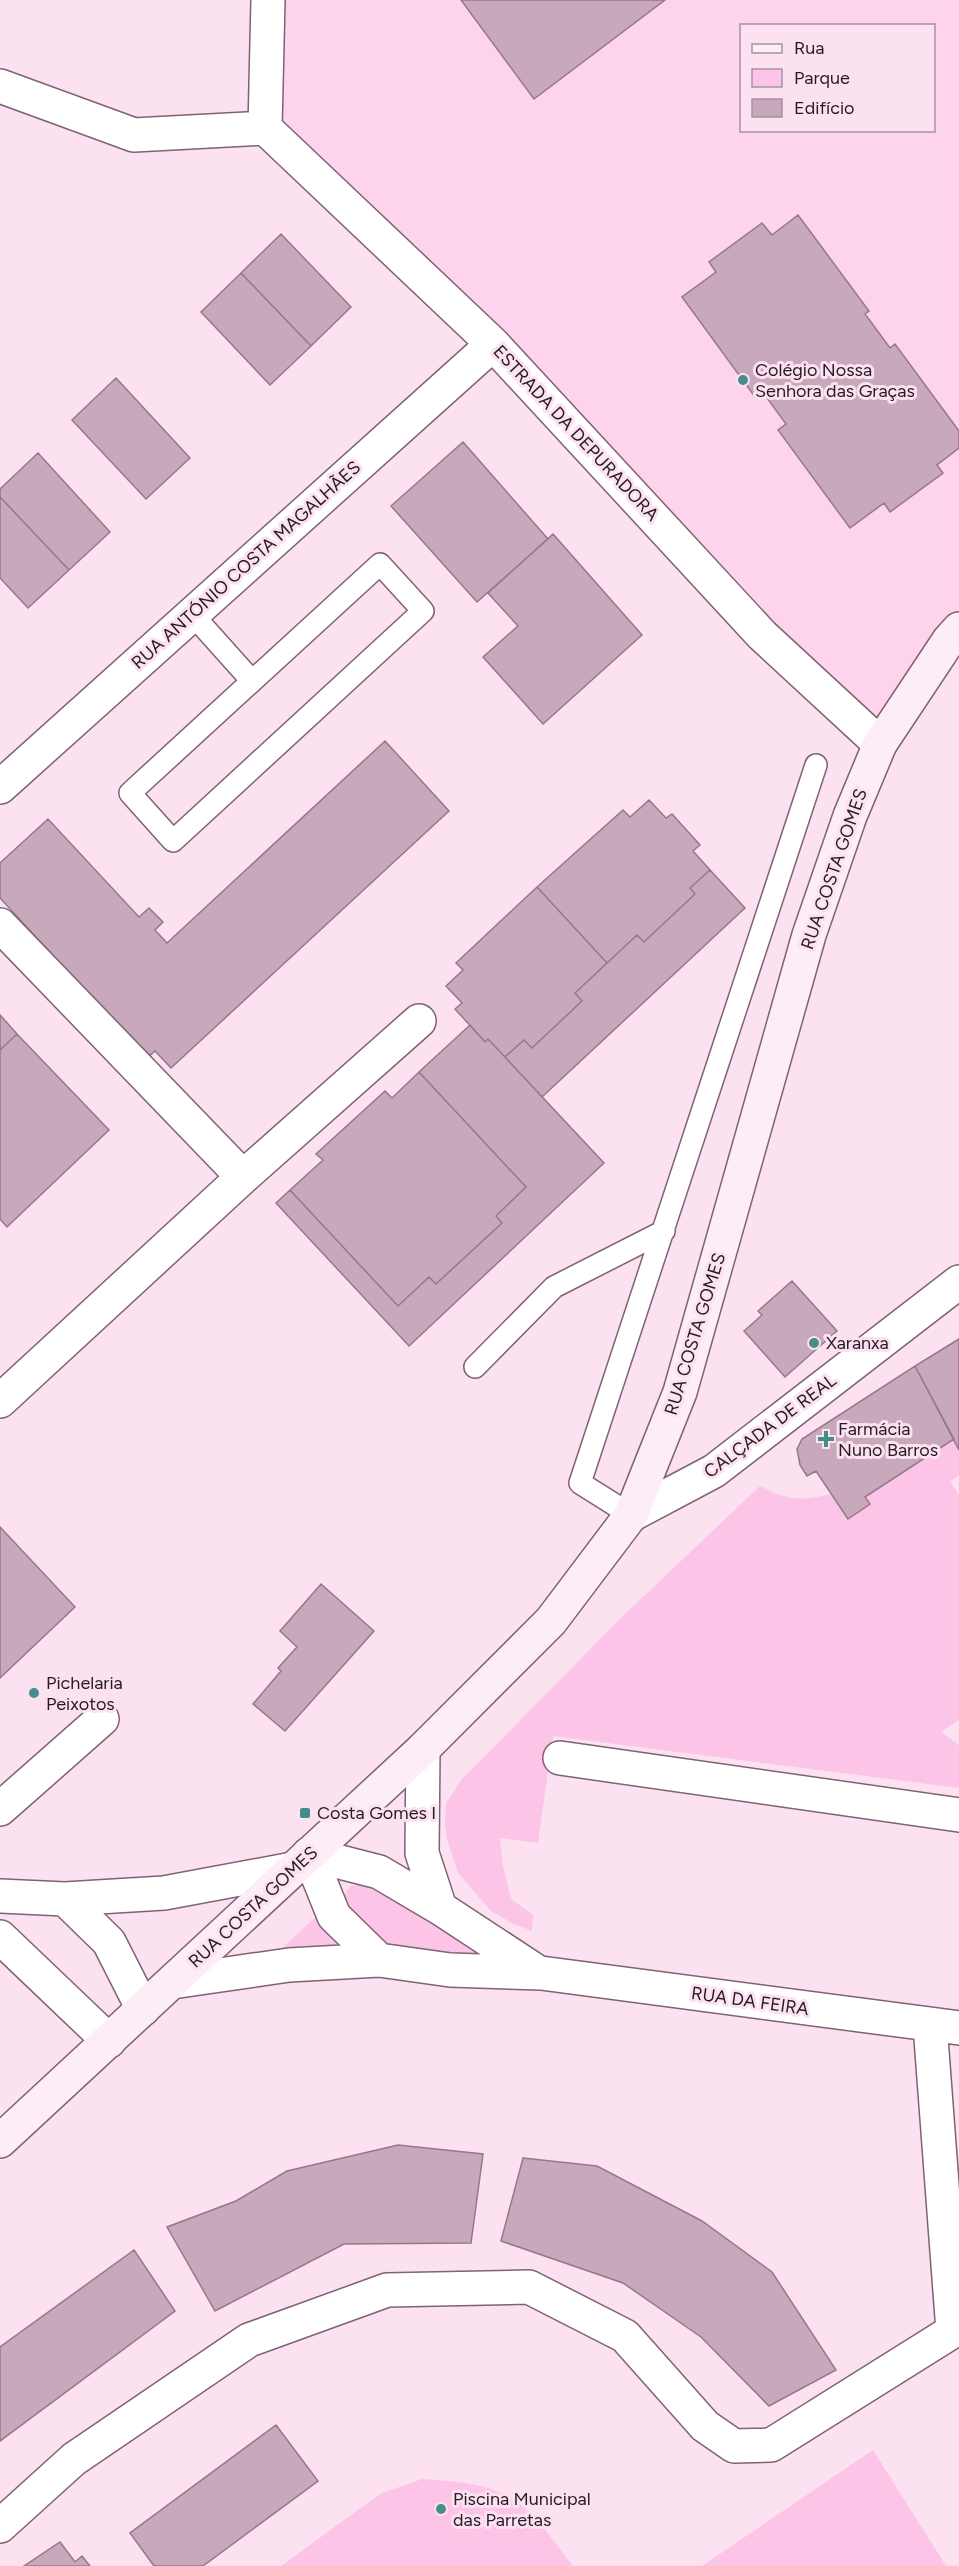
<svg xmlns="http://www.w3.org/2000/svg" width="959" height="2566" font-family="Figtree,sans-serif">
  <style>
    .built { fill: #fdd4ec; fill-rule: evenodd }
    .green { fill: #fcc4e6 }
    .building { fill: #c8a8bb; stroke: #96788a; stroke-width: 1.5 }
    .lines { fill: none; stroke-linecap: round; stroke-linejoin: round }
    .lane-casing { stroke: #7f6273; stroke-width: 24 }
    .street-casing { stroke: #7f6273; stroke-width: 36 }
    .secondary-casing { stroke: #7f6273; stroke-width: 36 }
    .lane { stroke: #fff; stroke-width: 21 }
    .street { stroke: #fff; stroke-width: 33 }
    .secondary { stroke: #fcedf6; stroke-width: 33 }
    .poi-dot { fill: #458d8a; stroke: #fce1f1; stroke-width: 2 }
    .labels { text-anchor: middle; stroke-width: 6; stroke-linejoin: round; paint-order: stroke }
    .poi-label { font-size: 18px; fill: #261b22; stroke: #fce1f1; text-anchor: start }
    .street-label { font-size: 18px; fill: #261b22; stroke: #fce1f1 }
  </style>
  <rect width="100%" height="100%" fill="#fce1f1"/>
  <path class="built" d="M268 0H959V629L880 744 265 128ZM742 26H934V130H742Z"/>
  <path class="green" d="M954 1439 959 1450V1475L950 1482 959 1495V1720L941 1732 959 1745V1788L553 1736 538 1843 500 1838 503 1866 511 1899 533 1915 532 1931 512 1923 491 1911 458 1873 447 1839 445 1823 446 1803 461 1780 623 1616 760 1486C790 1501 799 1501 831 1494L848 1519 870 1504 865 1497Z
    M362 1884 484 1950 487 1964 407 1955 371 1935 349 1913 342 1897 351 1886Z
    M319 1914 341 1947 279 1951Z
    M873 2450 946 2566H702Z
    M422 2479C449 2481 480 2482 505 2495 533 2509 554 2542 573 2566H281L380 2494Z"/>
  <path class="building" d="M461 0H665L534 99Z
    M798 215 869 311 865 314 890 348 895 344 959 431V448L937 465 943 473 890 512 884 503 850 528 778 430 786 424 762 391 755 397 682 297 716 272 709 262 762 223 772 235Z
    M281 234 351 307 311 346 241 273Z
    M241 273 311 346 270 385 201 312Z
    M116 378 190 458 146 499 72 420Z
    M463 442 548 539 477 602 391 506Z
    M38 453 110 532 69 570 0 497V489Z
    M0 497 69 570 28 608 0 578Z
    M553 534 642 635 543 724 483 657 518 626 488 593Z
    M385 741 449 811 171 1068 155 1051 147 1058 0 898V863L48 819 139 917 149 908 163 922 155 930 167 943Z
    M649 800 666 818 672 814 700 845 693 851 710 870 690 888 695 894 644 942 637 935 607 963 537 887 623 810 630 817Z
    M710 870 745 908 542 1097 505 1057 524 1040 532 1048 582 1001 575 993 637 935 644 942 695 894 690 888Z
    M537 887 607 963 575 993 582 1001 532 1048 524 1040 505 1057 488 1039 485 1042 455 1009 462 1003 446 986 463 970 456 963Z
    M0 1015 17 1034 0 1050Z
    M470 1025 485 1042 488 1039 604 1163 409 1346 276 1203 290 1190 398 1306 429 1277 436 1284 502 1223 496 1216 526 1187 419 1072Z
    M17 1034 109 1130 7 1227 0 1219V1050Z
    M419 1072 526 1187 496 1216 502 1223 436 1284 429 1277 398 1306 290 1190 323 1160 316 1154 385 1091 392 1098Z
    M792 1281 837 1331 785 1377 744 1331 762 1315 758 1311Z
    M959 1339V1450L915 1366Z
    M915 1366 954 1439 865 1497 870 1504 848 1519 816 1471 807 1476 800 1465 797 1449 802 1439Z
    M0 1527 75 1607 0 1678Z
    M321 1584 374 1631 285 1731 253 1704 281 1671 278 1668 297 1647 280 1631Z
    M398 2145 483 2154 471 2243 344 2244 215 2311 167 2227 236 2201 287 2171Z
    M523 2158 597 2166 702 2221 772 2272 836 2370 769 2406 701 2337 623 2283 501 2241Z
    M134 2250 175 2311 0 2441V2347Z
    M276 2425 318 2481 203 2566H154L130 2533Z
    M60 2542 75 2562 82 2556 90 2566H24Z"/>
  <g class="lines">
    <defs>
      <path id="lane" d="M380 564 423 611 173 841 130 793Z
        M192 614 252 681
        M475 1367 554 1287 664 1231
        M631 1515 580 1483 816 765"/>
      <path id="street" d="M0 86 134 135 265 128
        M265 128 493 344 762 635 880 744
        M265 128 268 0
        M0 787 493 344
        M0 925 243 1177
        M0 1401 243 1177 419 1021
        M631 1515 714 1471 959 1282
        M423 1749 422 1853 440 1908 539 1973
        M560 1758 959 1815
        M0 1809 102 1719
        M309 1854 379 1872 440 1908
        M309 1854 334 1916 379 1960
        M0 1896 65 1899 109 1942 143 2009
        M65 1899 164 1893 293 1869
        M0 1937 109 2041
        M172 1982 289 1965 379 1960 450 1970 541 1973 959 2028
        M0 2526 74 2459 249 2340 387 2290 529 2287 625 2336 705 2426 734 2446 771 2445 953 2331 930 2025"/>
      <path id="secondary" d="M0 2141 423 1749 551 1621 631 1515 680 1392 809 935 850 816 880 744 949 640 959 629"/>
    </defs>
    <use href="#lane" class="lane-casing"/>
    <use href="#street" class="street-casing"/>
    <use href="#secondary" class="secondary-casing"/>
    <use href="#lane" class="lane"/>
    <use href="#street" class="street"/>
    <use href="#secondary" class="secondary"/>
  </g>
  <g class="poi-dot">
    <circle cx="743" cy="380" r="6"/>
    <circle cx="814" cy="1343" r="6"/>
    <path d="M823 1430h6v6h6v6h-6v6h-6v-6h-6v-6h6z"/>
    <circle cx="34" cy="1693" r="6"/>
    <rect x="299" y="1807" width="12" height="12" rx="3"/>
    <circle cx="441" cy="2509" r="6"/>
  </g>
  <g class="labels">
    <g class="poi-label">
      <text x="755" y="376">Colégio Nossa<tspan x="755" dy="21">Senhora das Graças</tspan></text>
      <text x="826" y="1349">Xaranxa</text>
      <text x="838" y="1435">Farmácia<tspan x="838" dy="21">Nuno Barros</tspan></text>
      <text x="46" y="1689">Pichelaria<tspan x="46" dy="21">Peixotos</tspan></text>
      <text x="317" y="1819">Costa Gomes I</text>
      <text x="453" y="2505">Piscina Municipal<tspan x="453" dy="21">das Parretas</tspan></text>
    </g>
    <g class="street-label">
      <text transform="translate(576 433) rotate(47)" y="6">ESTRADA DA DEPURADORA</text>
      <text transform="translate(246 565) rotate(-42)" y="6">RUA ANTÓNIO COSTA MAGALHÃES</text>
      <text transform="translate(834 869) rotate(-71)" y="6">RUA COSTA GOMES</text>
      <text transform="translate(695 1334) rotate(-73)" y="6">RUA COSTA GOMES</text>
      <text transform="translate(770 1426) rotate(-37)" y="6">CALÇADA DE REAL</text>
      <text transform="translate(253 1907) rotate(-43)" y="6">RUA COSTA GOMES</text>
      <text transform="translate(750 2001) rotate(8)" y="6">RUA DA FEIRA</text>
    </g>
  </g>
  <rect x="740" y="24" width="195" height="108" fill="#fce1f1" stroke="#a6929e" stroke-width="1.5"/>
  <rect x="752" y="44" width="30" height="9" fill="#fcedf6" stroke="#a6929e" stroke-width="1.5"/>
  <text x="794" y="54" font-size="18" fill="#261b22">Rua</text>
  <rect x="752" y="69" width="30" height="18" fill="#fcc4e6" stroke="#a6929e" stroke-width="1.5"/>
  <text x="794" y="84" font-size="18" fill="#261b22">Parque</text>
  <rect x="752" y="99" width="30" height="18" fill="#c8a8bb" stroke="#a6929e" stroke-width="1.5"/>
  <text x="794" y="114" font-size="18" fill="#261b22">Edifício</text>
</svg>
